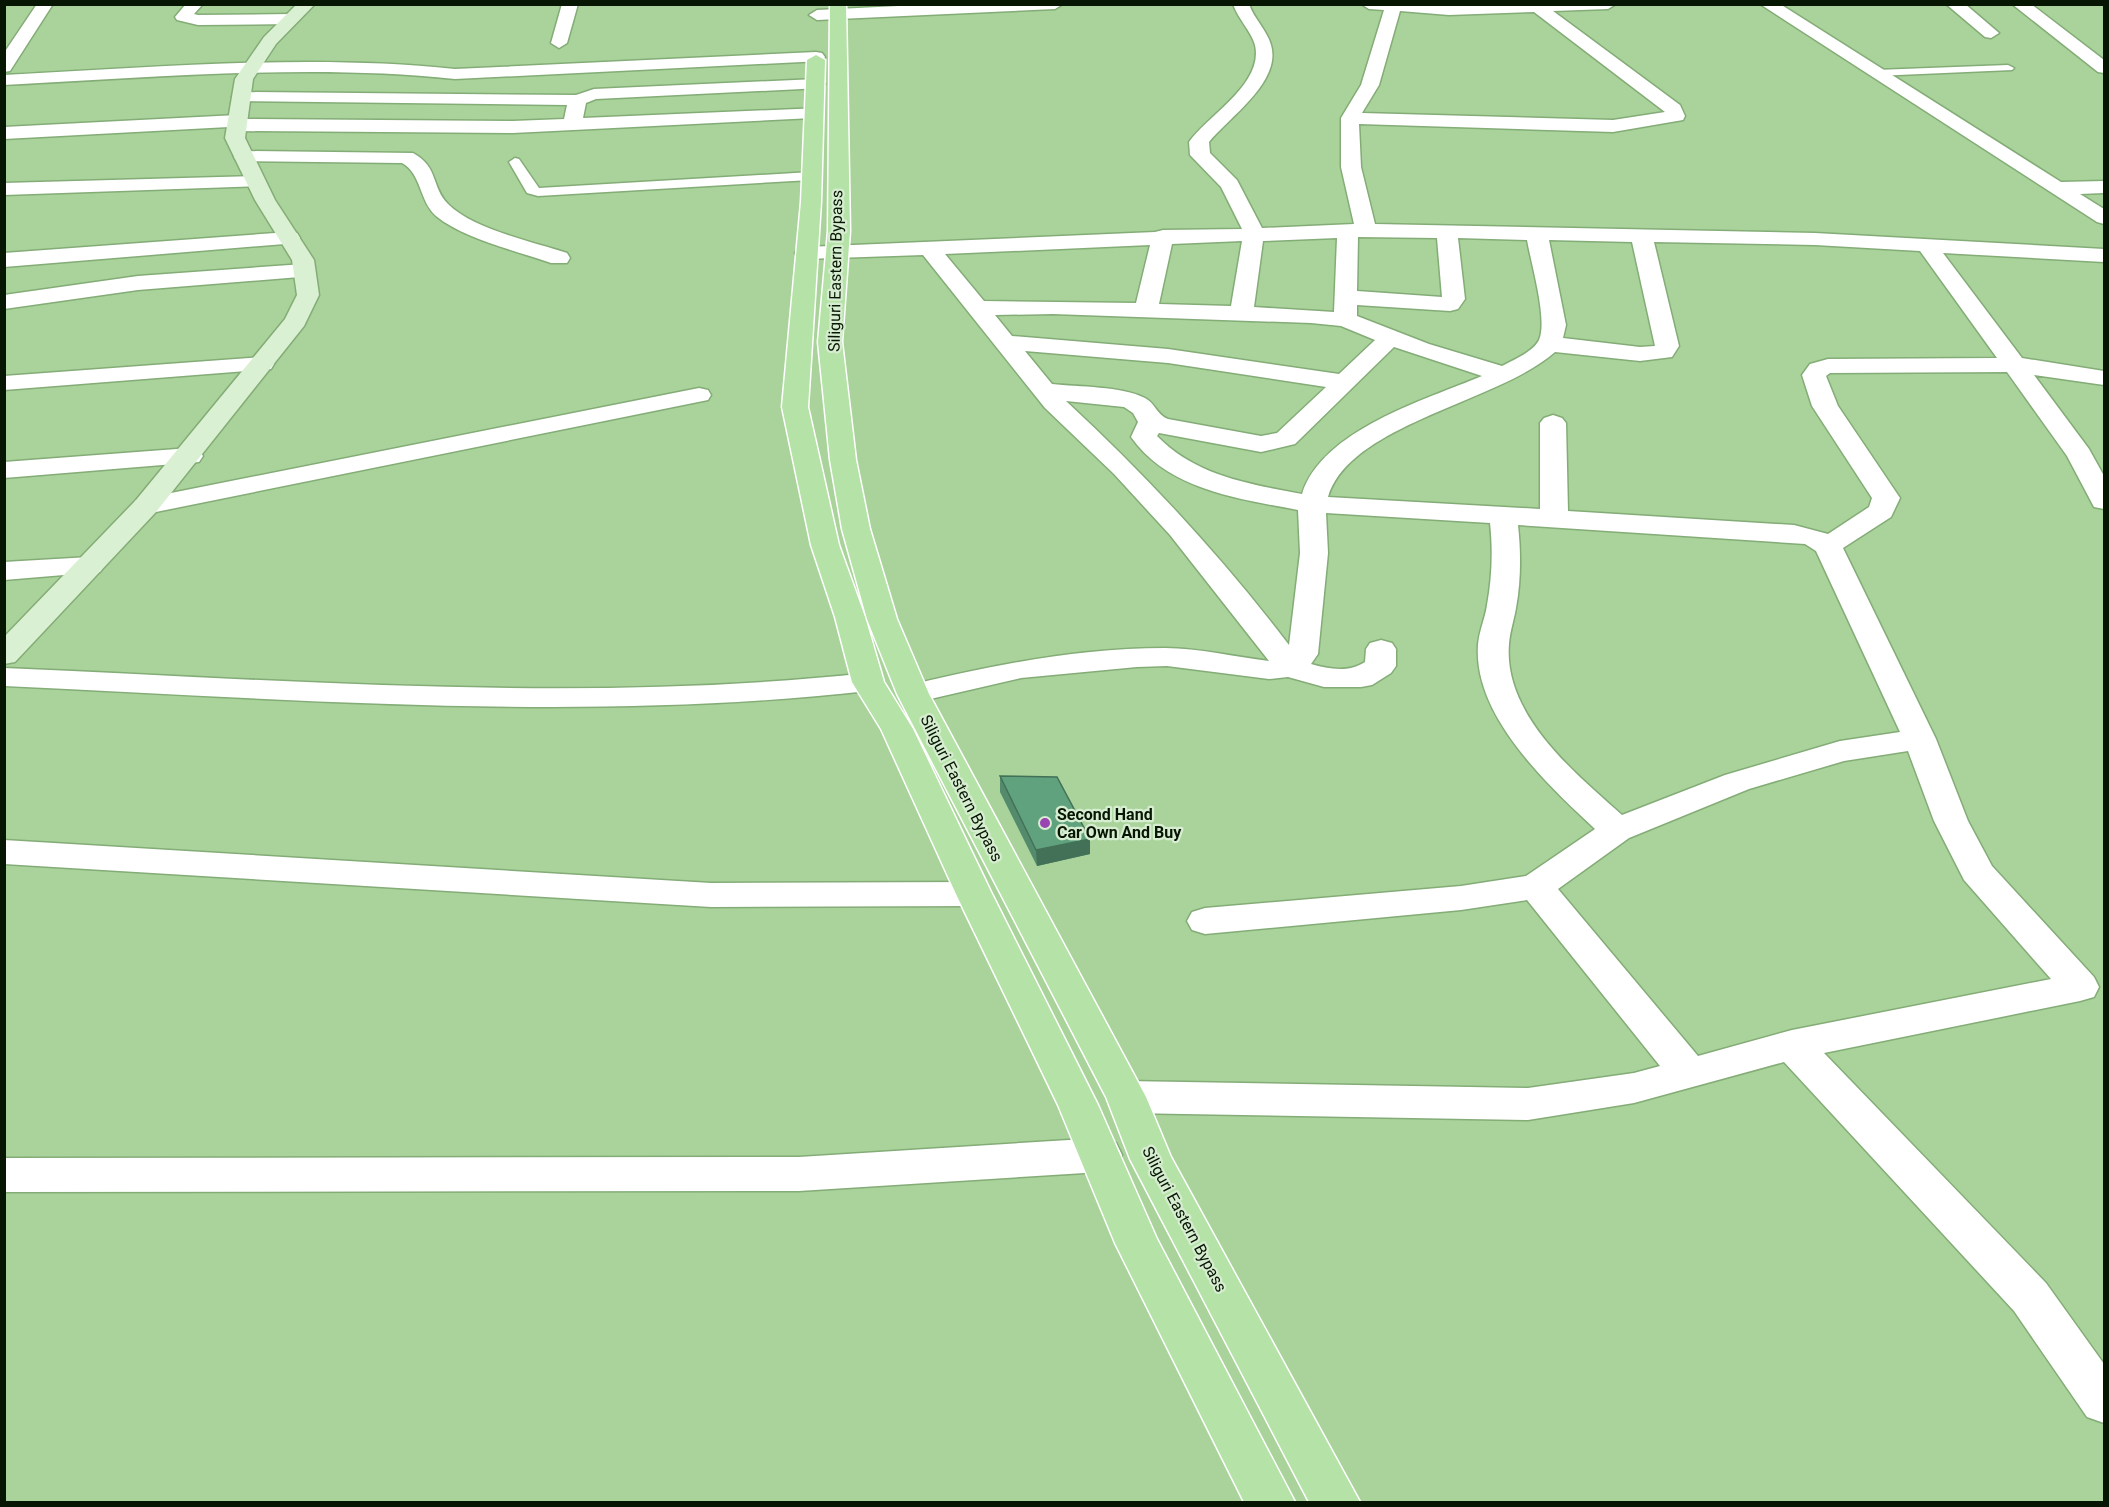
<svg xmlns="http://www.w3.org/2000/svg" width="2109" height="1507" font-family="Roboto,sans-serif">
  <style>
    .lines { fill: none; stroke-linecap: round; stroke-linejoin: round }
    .lane-casing { stroke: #84ac77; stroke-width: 3 }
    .street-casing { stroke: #84ac77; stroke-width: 3 }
    .secondary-casing { stroke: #84ac77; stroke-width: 3 }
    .primary-casing { stroke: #fff; stroke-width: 3 }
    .lane { fill: #fff; fill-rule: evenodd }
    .street { fill: #fff; fill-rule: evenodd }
    .secondary { fill: #daf0d2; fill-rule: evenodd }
    .primary { fill: #b5e2a6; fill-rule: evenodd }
    .wall { fill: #538b6c }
    .shaded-wall { fill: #437158 }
    .building { fill: #60a27d; stroke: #437158; stroke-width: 1.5 }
    .poi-dot { fill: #9a44b2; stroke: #d7edd1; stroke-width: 2 }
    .labels { text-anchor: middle; stroke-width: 4.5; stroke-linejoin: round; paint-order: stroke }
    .street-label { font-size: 16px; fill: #071603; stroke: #d7edd1 }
    .poi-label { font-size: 16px; font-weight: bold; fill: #071603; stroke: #d7edd1; text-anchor: start }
  </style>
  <rect width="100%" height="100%" fill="#a9d39b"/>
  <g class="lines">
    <defs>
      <path id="lane" d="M2008 65 2014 68 2012 70 1876 76 1870 73 1876 70Z
        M515 158 519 159 539 188 811 172 817 176 811 180 538 196 527 193 509 162Z"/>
      <path id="street" d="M37 4H53L10 71 4 72V53Z
        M186 4H203L194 14 198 15 292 14 300 19 292 24 198 25 177 20 175 17Z
        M562 4H578L567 43 559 48 551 43Z
        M939 4H1063L1055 9 817 20 809 15 817 10Z
        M1233 4H1249C1254 19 1267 30 1271 45 1282 82 1228 118 1209 142L1210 153 1237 180 1262 228 1354 224 1341 167V118L1361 85 1384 10 1369 9 1361 4H1616L1608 9 1553 11 1680 105 1685 116 1683 120 1613 132 1359 124 1361 167 1375 224 1815 233 2104 249V262L1943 253 2022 358 2104 371V385L2034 375 2089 449 2104 476V509L2094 507 2067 456 2007 372 1830 373 1826 376 1838 406 1900 498 1891 517 1843 548 1936 739 1968 821 1992 866 2094 977 2099 987 2094 997 2080 1001 1824 1053 2046 1283 2104 1364V1423L2087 1417 2014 1311 1784 1062 1634 1103 1528 1120 1126 1113 1112 1108 1106 1097 1112 1086 1126 1081 1528 1088 1634 1073 1660 1066 1527 900 1461 910 1205 934 1192 930 1187 921 1192 912 1205 908 1461 886 1526 876 1595 829C1548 785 1473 716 1478 645 1479 631 1485 619 1487 605 1492 578 1493 550 1490 523L1326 513 1328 553 1318 654 1311 664C1329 669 1348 673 1365 662L1366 649 1370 643 1381 640 1392 643 1396 649V666L1391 673 1372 685 1361 687H1324L1288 677 1269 679 1167 666 1137 667 1021 678 913 703 902 701 897 694 902 687C988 666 1076 648 1165 648 1199 648 1235 657 1269 661L1170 535 1114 474 1045 408 923 255 806 259 798 258 795 253 798 248 806 247 1155 232 1163 230 1242 229 1221 187 1190 155 1189 142C1208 115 1264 84 1255 45 1251 31 1238 19 1233 4ZM1400 11 1449 15 1534 12 1665 112 1613 120 1362 113 1379 85ZM1358 237 1437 238 1442 297 1357 291ZM1337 238 1334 312 1254 307 1263 241ZM1458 238 1527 240C1531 263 1548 320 1539 340 1533 352 1513 360 1502 366L1429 344 1357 316V305L1450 311 1458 309 1465 299ZM1549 240 1632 242 1655 346 1640 347 1563 338 1566 325ZM1242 241 1231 306 1159 304 1172 244ZM1654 242 1815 245 1920 251 1997 358 1828 359 1810 364 1802 375 1812 406 1872 498 1869 507 1828 534 1794 525 1568 511 1566 423 1562 418 1553 415 1544 418 1540 423V509L1328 497C1349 424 1499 402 1555 352L1640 361 1672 357 1679 346ZM1150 245 1136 303 984 301 945 254ZM1053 314 1311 323 1341 326 1375 340 1339 374 1168 349 1012 336 995 315ZM1394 347 1482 376C1425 400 1322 430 1302 494 1249 484 1196 476 1157 436L1159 433 1261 452 1295 444ZM1025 351 1168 363 1326 387 1277 433 1261 436 1168 419C1157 415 1155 403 1145 398 1122 386 1078 387 1052 384ZM1066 401 1124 407 1133 413 1138 422 1131 437C1168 490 1240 499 1298 510L1300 553 1289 645C1221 556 1148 477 1066 401ZM1518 525 1805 544 1816 551 1900 732 1840 741 1725 775 1622 815C1575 773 1503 715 1509 644 1510 631 1514 620 1516 608 1521 581 1521 552 1518 525ZM1908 751 1934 821 1964 880 2051 979 1792 1030 1698 1056 1558 889 1629 838 1749 789 1844 761Z
        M1760 4H1780L2061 182 2104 181V193L2080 194 2104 209V224L2097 222Z
        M1946 4H1965L1999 33 1991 38 1985 37Z
        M2012 4H2031L2104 60V73L2098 72Z
        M816 52 822 53 825 57 822 61 455 79C309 63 151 78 4 85V75C151 68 309 53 455 69Z
        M816 79 822 80 825 84 822 88 596 99 586 103 583 118 820 108 822 112 820 116 813 118 513 133 237 131 229 127 4 139V127L237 115 245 119 513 121 564 119 567 105 235 101 232 97 241 92 576 95 594 89Z
        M244 151 413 153C439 167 431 187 448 204 473 229 533 242 567 253L570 258 567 263H551C517 251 464 239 436 216 419 201 422 174 402 163L237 161 234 157Z
        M256 176 263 178 266 182 263 186 4 195V183Z
        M289 232 297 233 300 238 297 243 4 267V253Z
        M304 264 312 266 315 271 312 276 138 290 4 309V295L138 276Z
        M262 357 271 359 274 364 271 369 4 390V376Z
        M699 388 708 390 711 395 708 400 146 514 136 512 132 506 136 500 146 498Z
        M190 448 199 450 203 456 199 462 4 478V462Z
        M90 557 100 560 104 566 100 572 4 580V562Z
        M4 668C292 680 581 704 868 673L879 675 884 682 879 689 868 691C581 723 292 699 4 686Z
        M4 840 711 883 974 882 987 885 992 894 987 903 974 906 711 907 4 864Z
        M1101 1138 1116 1143 1122 1155 1116 1167 1101 1172 799 1191 4 1192V1158L799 1157Z"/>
      <path id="secondary" d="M297 4H315L276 44 253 79 245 138 275 200 314 260 319 295 304 326 156 512 15 662 4 664V637L136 500 285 319 297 295 292 260 255 200 225 138 235 79 264 37Z"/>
      <path id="primary" d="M830 4H846L850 231 842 342 856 460 870 529 897 619 929 694 1146 1097 1171 1157 1360 1502H1309L1130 1159 1106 1097 897 694 867 619 842 529 830 460 818 342 828 231Z
        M816 55 825 60 821 202 808 407 839 545 865 617 884 682 913 729 992 894 1098 1105 1157 1239 1295 1502H1244L1115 1243 1058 1105 956 894 881 729 852 682 835 617 811 545 782 407 801 202 807 60Z"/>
    </defs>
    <use href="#lane" class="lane-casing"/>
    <use href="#street" class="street-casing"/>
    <use href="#secondary" class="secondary-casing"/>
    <use href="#primary" class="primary-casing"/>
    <use href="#lane" class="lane"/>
    <use href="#street" class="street"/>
    <use href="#secondary" class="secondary"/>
    <use href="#primary" class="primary"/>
  </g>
  <path class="wall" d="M1000 776 1090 854 1037 866 1000 792Z"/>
  <path class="shaded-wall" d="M1090 839V854L1037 866 1036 850Z"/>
  <path class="building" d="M1000 776 1057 777 1090 839 1036 850Z"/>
  <circle class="poi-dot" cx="1045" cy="823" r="6"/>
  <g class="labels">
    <g class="street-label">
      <text transform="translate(835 271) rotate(-89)" y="6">Siliguri Eastern Bypass</text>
      <text transform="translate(962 788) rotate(63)" y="6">Siliguri Eastern Bypass</text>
      <text transform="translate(1185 1219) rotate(62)" y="6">Siliguri Eastern Bypass</text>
    </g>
    <g class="poi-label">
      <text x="1057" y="820">Second Hand<tspan x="1057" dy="18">Car Own And Buy</tspan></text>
    </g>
  </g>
  <rect width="2109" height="1507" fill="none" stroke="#071603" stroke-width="12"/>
</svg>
